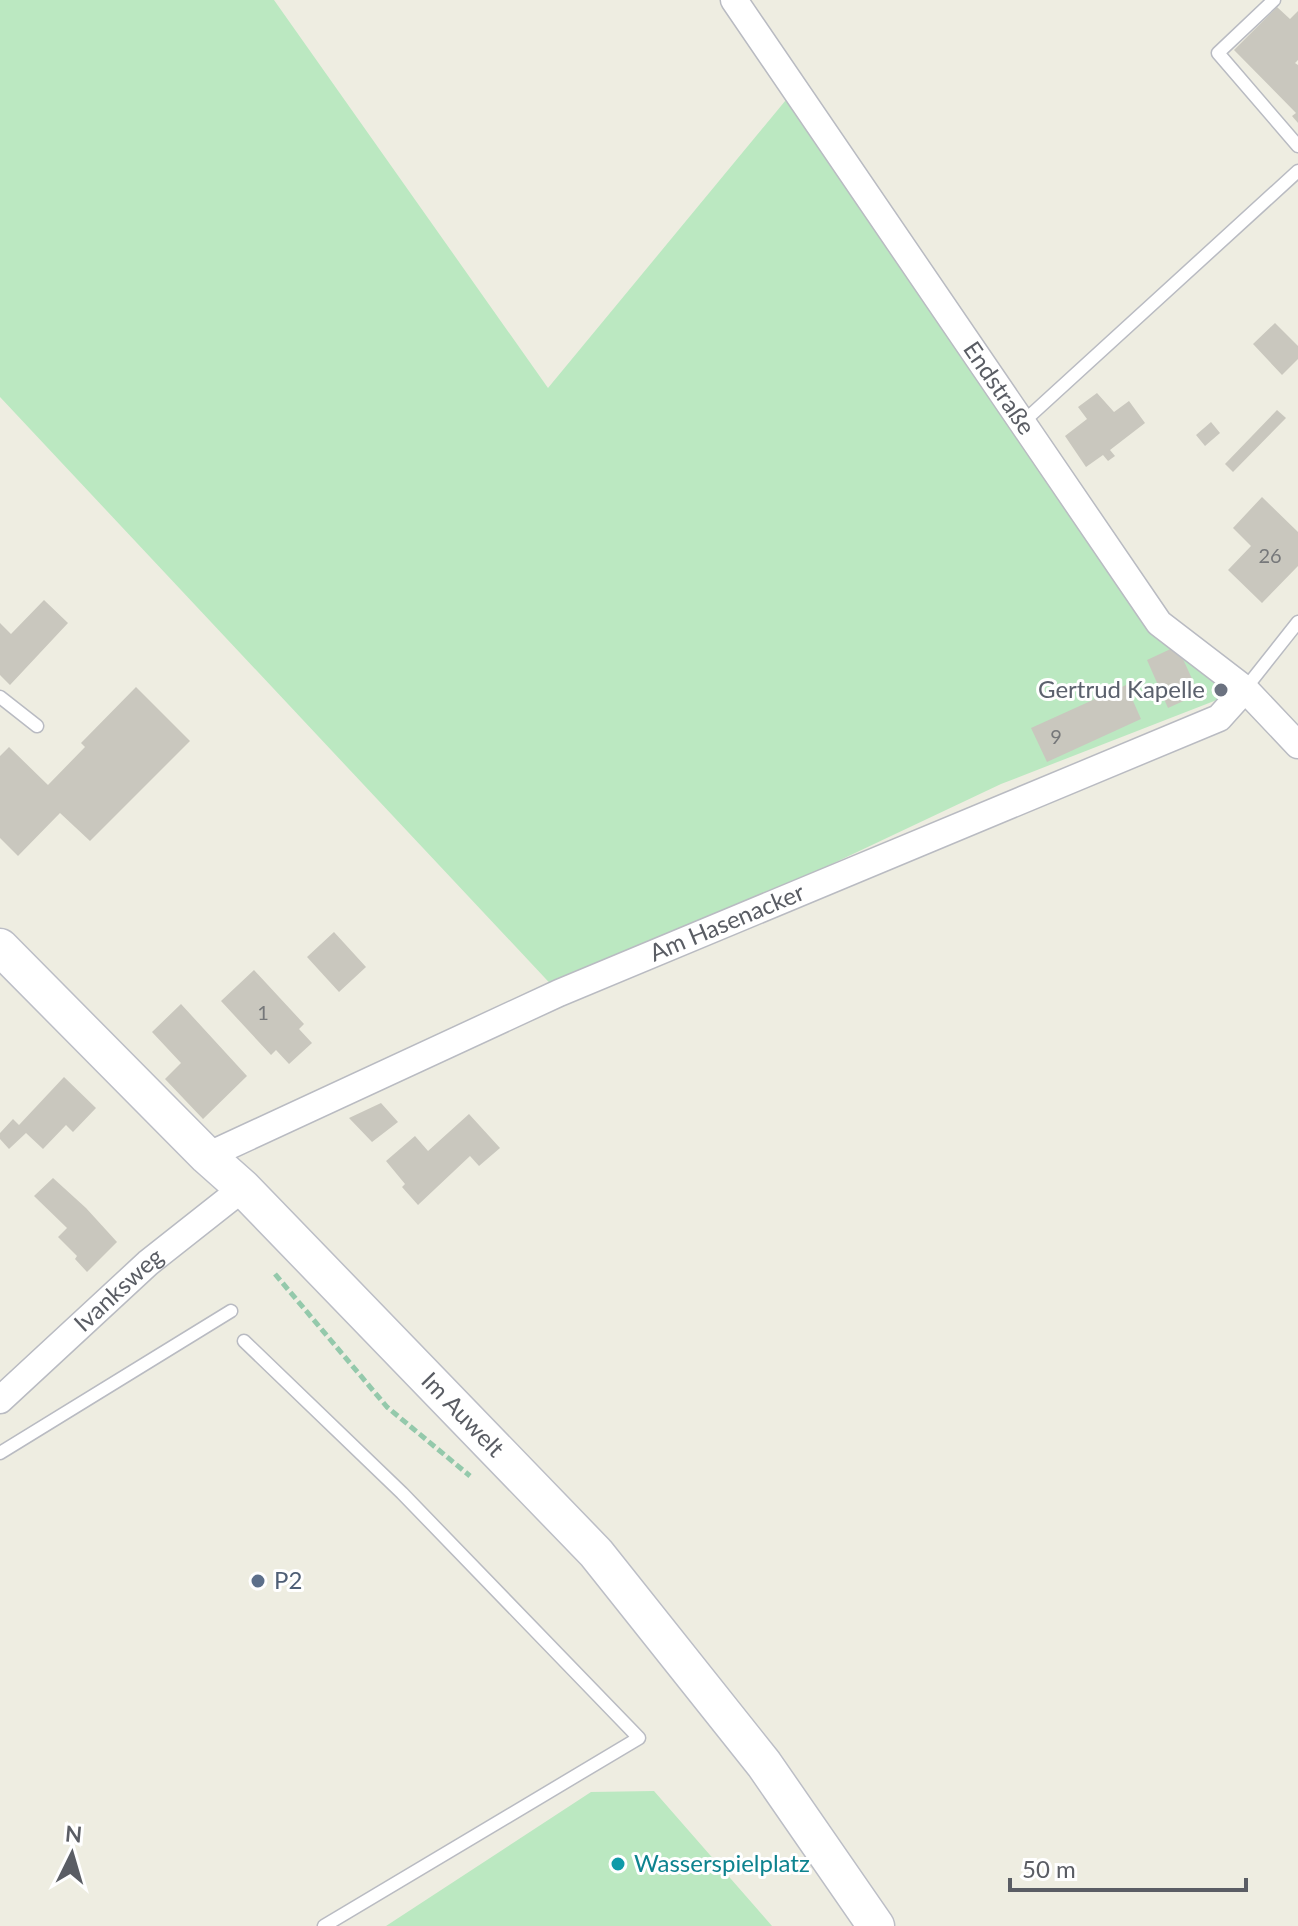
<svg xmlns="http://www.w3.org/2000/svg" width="1298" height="1926" font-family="Lato,sans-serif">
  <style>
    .green { fill: #bbe8c1 }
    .building { fill: #c9c7be }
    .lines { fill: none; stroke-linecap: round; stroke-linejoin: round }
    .service-casing { stroke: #b9bbc2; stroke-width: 15 }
    .minor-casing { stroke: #b9bbc2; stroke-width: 29 }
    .secondary-casing { stroke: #bcbec6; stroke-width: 39 }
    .path { stroke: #94c9ab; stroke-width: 5; stroke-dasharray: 8 4; stroke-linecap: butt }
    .service { stroke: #fff; stroke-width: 12 }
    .minor { stroke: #fff; stroke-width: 26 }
    .secondary { stroke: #fff; stroke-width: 36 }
    .worship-dot { fill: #6b7280; stroke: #fff; stroke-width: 3 }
    .service-dot { fill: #5c6f8a; stroke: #fff; stroke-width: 3 }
    .culture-dot { fill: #0f9aa8; stroke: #fff; stroke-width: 3 }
    .labels { text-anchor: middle; stroke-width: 6; stroke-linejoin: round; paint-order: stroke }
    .number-label { font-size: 20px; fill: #76787a }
    .street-label { font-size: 24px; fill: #5a5d64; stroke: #fff }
    .worship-label { font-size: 24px; fill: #5b616d; stroke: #fff; text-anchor: end }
    .service-label { font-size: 24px; fill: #4e5e75; stroke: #fff; text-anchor: start }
    .culture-label { font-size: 24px; fill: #0d838f; stroke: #fff; text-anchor: start }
  </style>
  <rect width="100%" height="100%" fill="#eeede1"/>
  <path class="green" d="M0 0H274L548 388 795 89 1159 623 1245 689 1001 784 559 993 0 397Z
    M654 1791 772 1926H386L591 1792Z"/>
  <path class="building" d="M1277 7 1290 19 1298 11V60L1295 63 1298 65V123L1292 116 1296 113 1234 50Z
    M1275 323 1298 346V359L1282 375 1253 344Z
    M1097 393 1114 412 1129 401 1145 423 1110 450 1115 456 1108 461 1103 455 1086 467 1065 436 1087 419 1078 407Z
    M1277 410 1286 418 1233 472 1225 464Z
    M1211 422 1220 433 1205 446 1196 435Z
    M1262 497 1298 532V566L1262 603 1228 570 1251 546 1233 528Z
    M44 600 68 623 10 685 0 675V623L11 634Z
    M1177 646 1199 694 1168 708 1147 660Z
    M1126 685 1141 719 1047 762 1031 728Z
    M136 687 190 741 90 841 60 813 18 856 0 838V756L9 747 48 785 85 747 81 743Z
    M334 932 366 967 339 992 307 957Z
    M254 970 304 1024 299 1029 312 1043 289 1064 276 1050 271 1055 221 1001Z
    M181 1004 247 1076 203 1119 165 1079 181 1063 152 1032Z
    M64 1077 96 1108 73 1132 66 1125 43 1149 26 1133 9 1149 0 1139V1133L13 1119 19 1125Z
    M381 1103 398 1122 372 1142 349 1118Z
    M469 1114 500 1148 479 1166 470 1156 418 1205 402 1187 405 1184 386 1161 415 1136 428 1151Z
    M53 1178 86 1208 117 1242 87 1272 75 1259 77 1256 58 1237 67 1228 34 1196Z"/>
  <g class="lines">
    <defs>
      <path id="service" d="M1274 0 1218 53 1298 146
        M1022 423 1298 171
        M1245 689 1298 622
        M0 697 37 726
        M244 1341 402 1493 639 1738 324 1926
        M0 1453 231 1311"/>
      <g id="minor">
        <path id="s1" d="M734 0 1159 623 1245 689 1298 745"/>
        <path id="s2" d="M207 1156 559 993 1219 718 1245 689"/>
        <path id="s3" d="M0 1400 148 1263 243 1188"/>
      </g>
      <g id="secondary">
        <path id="s4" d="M0 947 207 1156 243 1188 596 1553 764 1764 876 1926"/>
      </g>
    </defs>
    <use href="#service" class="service-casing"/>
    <use href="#minor" class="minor-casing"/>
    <use href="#secondary" class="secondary-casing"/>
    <path class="path" d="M275 1274 387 1407 470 1476"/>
    <use href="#service" class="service"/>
    <use href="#minor" class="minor"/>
    <use href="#secondary" class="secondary"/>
  </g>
  <circle class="worship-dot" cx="1221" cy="690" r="8"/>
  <circle class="service-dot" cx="258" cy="1581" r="8"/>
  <circle class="culture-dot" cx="618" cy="1864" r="8"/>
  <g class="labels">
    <g class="number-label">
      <text x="1270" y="563">26</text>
      <text x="1056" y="744">9</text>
      <text x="263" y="1020">1</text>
    </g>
    <g class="street-label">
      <text dy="8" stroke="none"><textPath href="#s1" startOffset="470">Endstraße</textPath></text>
      <text dy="8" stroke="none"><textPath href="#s2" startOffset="570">Am Hasenacker</textPath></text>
      <text dy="8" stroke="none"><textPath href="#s3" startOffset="162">Ivanksweg</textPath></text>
      <text dy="8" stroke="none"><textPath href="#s4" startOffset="658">Im Auwelt</textPath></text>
    </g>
    <g class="worship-label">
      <text x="1205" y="698">Gertrud Kapelle</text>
    </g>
    <g class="service-label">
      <text x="274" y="1589">P2</text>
    </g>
    <g class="culture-label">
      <text x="634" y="1872">Wasserspielplatz</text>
    </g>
  </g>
  <g transform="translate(72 1854) rotate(5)" stroke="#ffffff" stroke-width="6" paint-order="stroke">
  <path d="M0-6L14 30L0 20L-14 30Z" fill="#5a5d64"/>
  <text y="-12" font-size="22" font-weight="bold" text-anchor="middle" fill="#5a5d64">N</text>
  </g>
  <path d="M1010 1878v12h236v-12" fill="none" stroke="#5a5d64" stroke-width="4"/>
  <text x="1022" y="1878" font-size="24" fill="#5a5d64" stroke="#ffffff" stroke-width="6" paint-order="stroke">50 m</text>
</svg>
